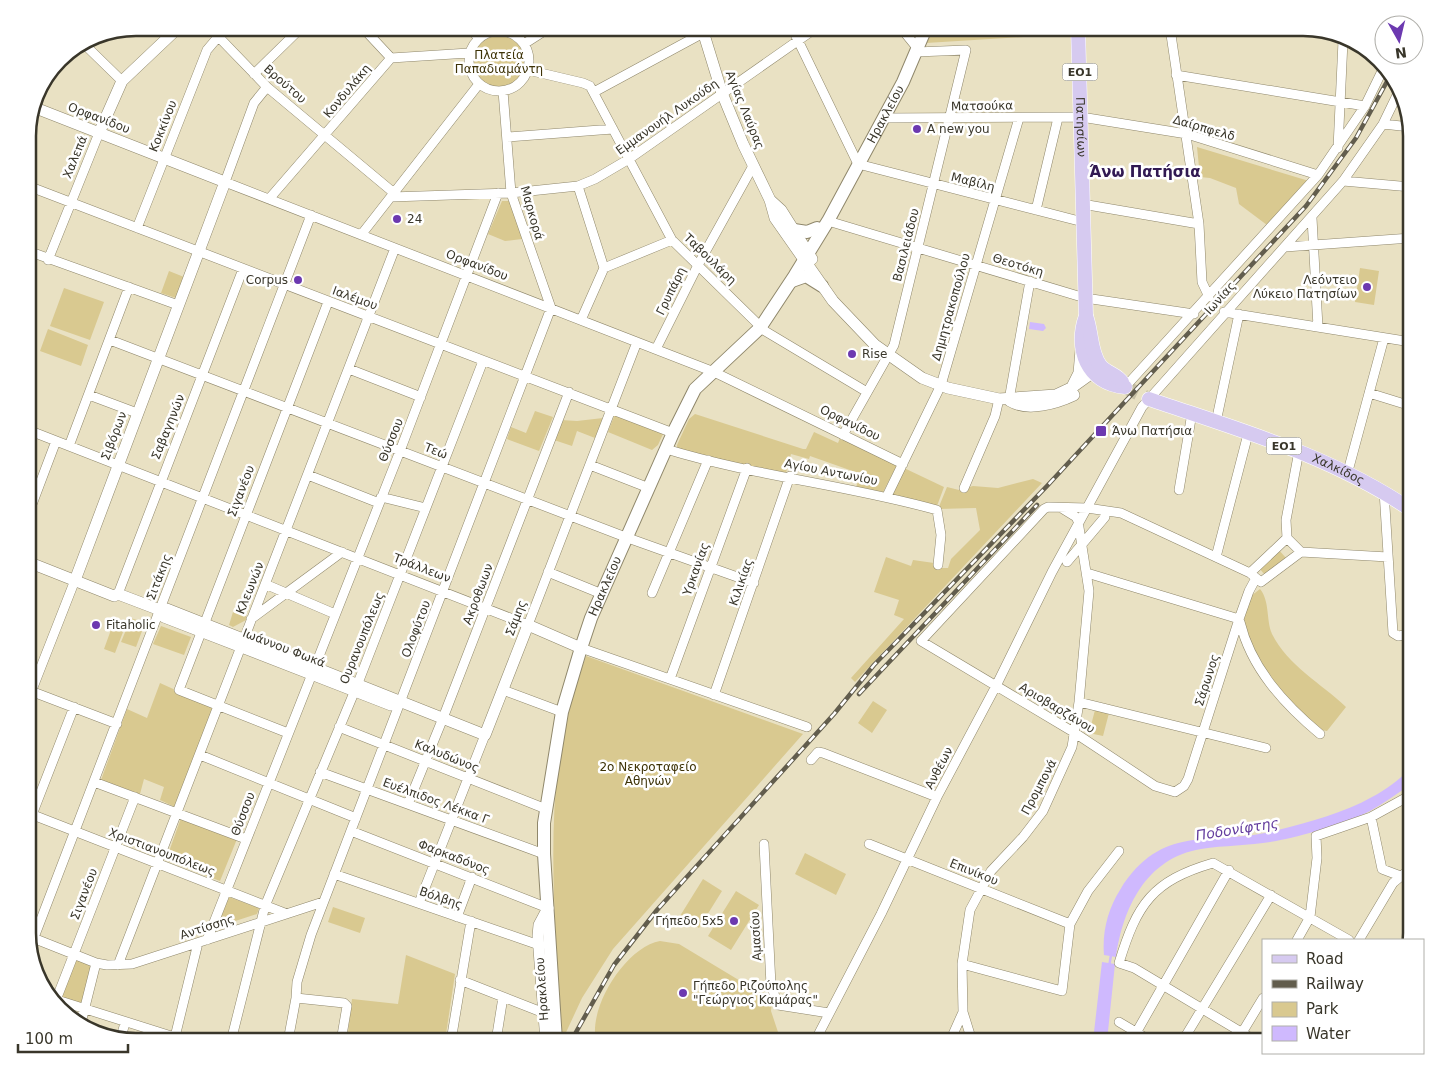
<svg xmlns="http://www.w3.org/2000/svg" width="1439" height="1069" font-family="'DejaVu Sans',sans-serif">
  <style>
    .green { fill: #d9c990 }
    .water { fill: #cfb9fe }
    .lines { fill: none; stroke-linecap: round; stroke-linejoin: round }
    .stream { stroke: #cfb9fe; stroke-width: 2.5 }
    .primary-tunnel { stroke: #c6bfa4; stroke-width: 14; stroke-dasharray: 14 7; stroke-linecap: butt }
    .minor-casing { stroke: #8f876b; stroke-width: 10 }
    .tertiary-casing { stroke: #8f876b; stroke-width: 12 }
    .secondary-casing { stroke: #8f876b; stroke-width: 14 }
    .primary-casing { stroke: #fff; stroke-width: 15 }
    .minor { stroke: #fff; stroke-width: 9 }
    .tertiary { stroke: #fff; stroke-width: 11 }
    .secondary { stroke: #fff; stroke-width: 12 }
    .primary { stroke: #d6caf0; stroke-width: 14 }
    .rail-casing { stroke: #625d4d; stroke-width: 4.5 }
    .rail { stroke: #fff; stroke-width: 2.5; stroke-dasharray: 8; stroke-linecap: butt }
    .poi-dot { fill: #6c39b0; stroke: #fff; stroke-width: 2 }
    .labels { text-anchor: middle; stroke-width: 5; stroke-linejoin: round; paint-order: stroke }
    .shield { fill: #fff; stroke: #74726a; stroke-width: 1 }
    .shield-label { font-size: 11px; font-weight: bold; fill: #39362a }
    .park-label { font-size: 12px; fill: #3d3206; stroke: #fff }
    .street-label { font-size: 12px; fill: #39362a; stroke: #fff }
    .poi-label { font-size: 12px; fill: #39362a; stroke: #fff; text-anchor: start }
    .water-label { font-size: 14px; font-style: italic; fill: #633c9d; stroke: #fff }
    .quarter-label { font-size: 15px; font-weight: bold; fill: #311952; stroke: #fff }
    .rim { fill: none; stroke: #39362a; stroke-width: 2.5 }
  </style>
  <rect width="100%" height="100%" fill="#e9e1c3"/>
  <path class="green" d="M932 28H1072V34L926 43Z
    M473 62a26 26 0 1 1 52 0a26 26 0 1 1-52 0Z
    M1197 147 1309 181 1267 225 1239 204 1236 188 1210 178 1200 177Z
    M502 201H510L522 239 505 241 488 234Z
    M1360 268 1379 271 1374 305 1355 302Z
    M169 271 184 277 176 298 161 293Z
    M64 288 104 302 90 340 50 326Z
    M48 329 88 345 81 366 40 351Z
    M535 411 553 417 539 451 507 439 511 427 526 433Z
    M615 414 663 434 658 445 652 450 608 432Z
    M695 414 803 449H806L814 432 838 443 840 438 897 465 883 492 856 487 861 474 810 456 809 459 791 454 786 473 680 451 677 449V445L689 419Z
    M603 418 595 438 577 431 572 446 554 440 561 420 577 421Z
    M904 468 944 487 937 506 892 496Z
    M1033 479 1042 483 855 682 851 678 904 619 894 615 899 600 874 592 886 557 911 566 913 560 934 563V568H948L951 559 980 530 976 508 938 509 947 487 959 490 973 486 998 488Z
    M1278 549 1286 558 1265 575 1259 568Z
    M1260 589C1270 601 1266 620 1272 634 1288 666 1321 683 1346 707L1327 731C1302 729 1246 646 1244 622 1244 614 1249 603 1251 596Z
    M233 612 246 616V620L233 627 229 625Z
    M131 618 145 623 136 647 121 642Z
    M161 626 191 637 184 655 153 644Z
    M112 627 123 632 115 653 104 649Z
    M586 656 803 734 613 949 582 998 562 1041C556 932 544 822 566 713 570 694 580 675 586 656Z
    M160 683 213 707 175 807 160 800 164 787 144 779 140 794 101 780 127 709 147 718Z
    M873 701 887 710 872 733 858 723Z
    M1095 710 1109 713 1103 736 1089 733Z
    M181 818 237 839 220 881 166 860Z
    M805 853 846 874 836 895 795 874Z
    M703 879 722 891 699 928 680 916Z
    M736 891 759 905 731 950 708 936Z
    M229 897 259 908 257 914 217 927Z
    M333 907 365 918 360 933 328 922Z
    M660 941 679 944 772 1000 771 1011 781 1041H596C588 1007 626 947 660 941Z
    M406 955 455 974 445 1041H347L352 999 398 1004Z
    M76 957 94 965 83 1005 59 999Z"/>
  <path class="water" d="M1030 322 1044 324 1046 328 1043 331 1029 329Z
    M1411 769V784C1398 793 1384 803 1370 811 1350 822 1299 837 1276 841 1251 846 1226 845 1201 849 1146 858 1123 908 1116 957L1104 955C1102 932 1108 909 1120 890 1163 820 1214 848 1278 830 1309 822 1344 813 1372 797 1386 790 1399 779 1411 769Z
    M1102 962 1115 964 1107 1041H1093Z"/>
  <g class="lines">
    <path class="stream" d="M1109 967 1111 955"/>
    <path class="primary-tunnel" d="M1125 387 1149 399"/>
    <defs>
      <path id="minor" d="M210 28 267 87 394 193
        M363 28 391 58
        M469 28 479 38
        M792 28 858 164 1083 222
        M901 28 918 49
        M1170 28 1199 224 1202 282 1209 297
        M469 61a30 30 0 1 1 60 0a30 30 0 1 1-60 0Z
        M83 43 122 81
        M524 44 549 28
        M528 70 583 83 590 86 672 240 765 331 867 392
        M254 74 301 28
        M1176 75 1365 106
        M267 87 254 103 225 182 714 372 903 464
        M594 92 703 33
        M884 118 1081 117 1187 134 1318 175
        M1383 124 1410 127
        M507 137 613 129
        M1338 148 1343 41
        M1343 181 1411 187
        M28 186 673 433
        M578 186 604 268
        M391 197 511 193 578 186 595 179 629 159 816 28
        M269 199 391 58 469 53
        M1082 204 1199 224
        M1036 210 1058 118
        M1312 218 1318 327
        M828 221 1085 298 1194 314
        M137 228 207 50 218 37
        M361 235 479 84
        M1285 247 1411 238
        M28 251 178 305
        M48 260 99 133
        M1224 312 1411 342
        M581 320 604 268 672 240
        M110 340 628 538 754 583
        M656 349 698 265 753 166
        M349 369 421 397
        M1125 387 1318 175 1365 106 1384 67
        M1369 393 1411 406
        M89 395 137 413
        M1009 400 1030 281
        M1216 422 1239 314
        M28 430 528 625 637 342
        M843 435 894 345 966 50 916 52
        M69 446 129 287
        M666 449C754 476 848 485 937 510L941 535 938 565
        M590 465 649 488
        M1348 471 1384 338
        M308 475 379 503
        M964 488 995 416 999 399
        M1179 490 1192 413
        M1384 491 1393 633 1398 636 1411 634
        M887 496 941 385 1019 118
        M381 497 426 508
        M1405 505 1411 486
        M28 515 56 441
        M1287 538 1301 552 1388 557
        M1287 538 1286 520 1299 451
        M1216 557 1248 434
        M1067 562 1105 517
        M548 572 602 594
        M1087 573 1239 619
        M1250 573 1287 538
        M1256 578 1249 591 1239 619 1188 779 1184 786 1175 792 1155 786 1075 733 921 641 1044 509 1048 507 1087 508 1121 513 1250 573 1261 582 1301 552
        M265 584 335 614
        M652 593 708 460
        M118 594 243 269
        M251 619 342 552
        M1240 622C1251 668 1284 704 1320 734
        M581 648 807 727
        M670 679 747 468
        M28 690 117 724
        M503 690 562 712
        M714 695 790 476
        M28 700 77 575
        M1079 702 1266 748
        M339 727 546 809
        M288 733 179 690 328 302
        M200 755 356 818
        M811 760 818 752 823 753 937 797
        M320 772 544 854
        M94 782 246 839
        M408 804 443 718 569 392
        M28 813 287 914
        M1371 817 1382 869 1411 880
        M28 825 74 707
        M351 831 548 908
        M764 844 771 985 778 1005 829 1013
        M869 844 1070 924
        M334 874 539 945
        M419 903 485 735
        M457 917 472 877
        M28 936 96 963 107 965 132 964 323 902
        M207 940 400 451 498 193
        M1297 940 1310 917 1317 858 1316 836 1371 817 1411 795
        M1359 940 1393 883 1411 868
        M30 948 311 215
        M962 964 1062 991 1070 924 1088 891 1119 851
        M118 965 395 248
        M460 980 544 1013
        M296 998 344 1003 347 1006 341 1041
        M54 999 187 1041
        M56 1000 135 797
        M963 1012 972 1041
        M1119 1022 1151 1041
        M81 1023 96 963
        M1136 1033 1229 870
        M121 1037 125 1023
        M1185 1037 1271 895
        M174 1041 198 943
        M231 1041 265 906 358 683 483 361
        M288 1041 296 998 297 982 311 935 551 308 511 193 503 91
        M451 1041 471 921
        M496 1041 503 997
        M815 1041 881 914 937 797 996 686 1052 572 1142 407 1343 181 1383 124 1400 89
        M950 1041 963 1012 962 964 970 910 991 871 1023 837 1043 811 1072 747 1079 702 1089 591 1078 521 1076 517 1063 509
        M1237 1041 1263 998
        M1256 1041 1134 968 1119 963C1137 904 1152 881 1213 863L1349 940"/>
      <path id="tertiary" d="M702 28 722 93 743 144 770 200 775 218 833 301 875 345 922 378 948 388 999 399 1056 395 1071 388 1099 368
        M33 107 225 182 77 575
        M99 133 122 81 178 28
        M770 200 781 210 812 259
        M1072 387 1079 373 1081 350
        M1010 401C1028 412 1057 403 1074 395
        M28 562 114 596 118 594 160 610 167 609 485 735 528 625 581 648
        M160 610 164 617 391 705 400 702
        M546 1041 538 936 539 925 548 908"/>
      <g id="secondary">
        <path d="M794 230 807 232 817 228"/>
        <path d="M792 281 806 276 822 286"/>
        <path id="s1" d="M556 1041 544 854V823L562 712 581 648 591 618 673 433 695 389 760 328 795 275 828 221 903 82 926 28"/>
      </g>
      <g id="primary">
        <path id="s2" d="M1078 28 1086 316C1074 348 1087 384 1125 387"/>
        <path d="M1086 316C1092 331 1090 352 1100 365 1106 373 1117 374 1122 382"/>
        <path id="s3" d="M1149 399C1239 430 1332 456 1411 510"/>
      </g>
    </defs>
    <use href="#minor" class="minor-casing"/>
    <use href="#tertiary" class="tertiary-casing"/>
    <use href="#secondary" class="secondary-casing"/>
    <use href="#primary" class="primary-casing"/>
    <use href="#minor" class="minor"/>
    <use href="#tertiary" class="tertiary"/>
    <use href="#secondary" class="secondary"/>
    <use href="#primary" class="primary"/>
    <defs>
      <path id="rail" d="M859 694 1037 505
        M571 1041 614 965 657 910 834 714 874 665 1047 486 1306 206 1356 138 1390 76"/>
    </defs>
    <use href="#rail" class="rail-casing"/>
    <use href="#rail" class="rail"/>
  </g>
  <g class="poi-dot">
    <circle cx="917" cy="129" r="5"/>
    <circle cx="397" cy="219" r="5"/>
    <circle cx="298" cy="280" r="5"/>
    <circle cx="1367" cy="287" r="5"/>
    <circle cx="852" cy="354" r="5"/>
    <rect x="1095" y="425" width="12" height="12" rx="2.5"/>
    <circle cx="96" cy="625" r="5"/>
    <circle cx="734" cy="921" r="5"/>
    <circle cx="683" cy="993" r="5"/>
  </g>
  <g class="labels">
    <g class="shield">
      <rect x="1062.5" y="63.5" width="35" height="17" rx="4"/>
      <rect x="1266.5" y="437.5" width="35" height="17" rx="4"/>
    </g>
    <g class="shield-label">
      <text x="1080" y="76">ΕΟ1</text>
      <text x="1284" y="450">ΕΟ1</text>
    </g>
    <g class="park-label">
      <text x="499" y="59">Πλατεία<tspan x="499" dy="14">Παπαδιαμάντη</tspan></text>
      <text x="648" y="771">2ο Νεκροταφείο<tspan x="648" dy="14">Αθηνών</tspan></text>
    </g>
    <g class="street-label">
      <text transform="translate(285 84) rotate(41)" y="4">Βρούτου</text>
      <text transform="translate(347 91) rotate(-50)" y="4">Κονδυλάκη</text>
      <text transform="translate(982 106) rotate(-1)" y="4">Ματσούκα</text>
      <text transform="translate(745 110) rotate(68)" y="4">Αγίας Λαύρας</text>
      <text dy="4" stroke="none"><textPath href="#s1" startOffset="1018">Ηρακλείου</textPath></text>
      <text transform="translate(667 117) rotate(-35)" y="4">Εμμανουήλ Λυκούδη</text>
      <text transform="translate(99 118) rotate(21)" y="4">Ορφανίδου</text>
      <text transform="translate(163 126) rotate(-68)" y="4">Κοκκίνου</text>
      <text dy="4" stroke="none"><textPath href="#s2" startOffset="99">Πατησίων</textPath></text>
      <text transform="translate(1204 128) rotate(16)" y="4">Δαίρπφελδ</text>
      <text transform="translate(75 157) rotate(-68)" y="4">Χαλεπά</text>
      <text transform="translate(973 182) rotate(14)" y="4">Μαβίλη</text>
      <text transform="translate(532 213) rotate(74)" y="4">Μαρκορά</text>
      <text transform="translate(906 245) rotate(-76)" y="4">Βασιλειάδου</text>
      <text transform="translate(710 259) rotate(44)" y="4">Ταβουλάρη</text>
      <text transform="translate(477 265) rotate(21)" y="4">Ορφανίδου</text>
      <text transform="translate(1018 265) rotate(17)" y="4">Θεοτόκη</text>
      <text transform="translate(671 291) rotate(-64)" y="4">Γρυπάρη</text>
      <text transform="translate(355 298) rotate(20)" y="4">Ιαλέμου</text>
      <text transform="translate(1220 298) rotate(-48)" y="4">Ιωνίας</text>
      <text transform="translate(951 307) rotate(-74)" y="4">Δημητρακοπούλου</text>
      <text transform="translate(850 423) rotate(26)" y="4">Ορφανίδου</text>
      <text transform="translate(168 427) rotate(-68)" y="4">Σαβαγηνών</text>
      <text transform="translate(114 436) rotate(-69)" y="4">Σιβόρων</text>
      <text transform="translate(391 440) rotate(-68)" y="4">Θύσσου</text>
      <text transform="translate(436 451) rotate(21)" y="4">Τεώ</text>
      <text dy="4" stroke="none"><textPath href="#s3" startOffset="202">Χαλκίδος</textPath></text>
      <text transform="translate(831 472) rotate(11)" y="4">Αγίου Αντωνίου</text>
      <text transform="translate(241 491) rotate(-69)" y="4">Σιγανέου</text>
      <text transform="translate(422 568) rotate(21)" y="4">Τράλλεων</text>
      <text transform="translate(696 569) rotate(-70)" y="4">Υρκανίας</text>
      <text transform="translate(159 577) rotate(-69)" y="4">Σιτάκης</text>
      <text transform="translate(741 582) rotate(-71)" y="4">Κιλικίας</text>
      <text dy="4" stroke="none"><textPath href="#s1" startOffset="464">Ηρακλείου</textPath></text>
      <text transform="translate(250 588) rotate(-68)" y="4">Κλεωνών</text>
      <text transform="translate(478 594) rotate(-69)" y="4">Ακροθωων</text>
      <text transform="translate(516 618) rotate(-69)" y="4">Σάμης</text>
      <text transform="translate(416 629) rotate(-69)" y="4">Ολοφύτου</text>
      <text transform="translate(362 638) rotate(-68)" y="4">Ουρανουπόλεως</text>
      <text transform="translate(284 648) rotate(21)" y="4">Ιωάννου Φωκά</text>
      <text transform="translate(1207 680) rotate(-72)" y="4">Σάρωνος</text>
      <text transform="translate(1057 708) rotate(31)" y="4">Αριοβαρζάνου</text>
      <text transform="translate(447 756) rotate(22)" y="4">Καλυδώνος</text>
      <text transform="translate(939 768) rotate(-62)" y="4">Ανθέων</text>
      <text transform="translate(1039 787) rotate(-62)" y="4">Προμπονά</text>
      <text transform="translate(436 801) rotate(20)" y="4">Ευέλπιδος Λέκκα Γ</text>
      <text transform="translate(243 814) rotate(-69)" y="4">Θύσσου</text>
      <text transform="translate(162 852) rotate(21)" y="4">Χριστιανουπόλεως</text>
      <text transform="translate(454 857) rotate(21)" y="4">Φαρκαδόνος</text>
      <text transform="translate(974 872) rotate(22)" y="4">Επινίκου</text>
      <text transform="translate(84 894) rotate(-69)" y="4">Σιγανέου</text>
      <text transform="translate(441 898) rotate(19)" y="4">Βόλβης</text>
      <text transform="translate(207 927) rotate(-18)" y="4">Αντίσσης</text>
      <text transform="translate(756 936) rotate(-93)" y="4">Αμασίου</text>
      <text transform="translate(542 989) rotate(-94)" y="4">Ηρακλείου</text>
    </g>
    <g class="poi-label">
      <text x="927" y="133">A new you</text>
      <text x="407" y="223">24</text>
      <text x="288" y="284" text-anchor="end">Corpus</text>
      <text x="1357" y="284" text-anchor="end">Λεόντειο<tspan x="1357" dy="14">Λύκειο Πατησίων</tspan></text>
      <text x="862" y="358">Rise</text>
      <text x="1112" y="435">Άνω Πατήσια</text>
      <text x="106" y="629">Fitaholic</text>
      <text x="724" y="925" text-anchor="end">Γήπεδο 5x5</text>
      <text x="693" y="990">Γήπεδο Ριζούπολης<tspan x="693" dy="14">"Γεώργιος Καμάρας"</tspan></text>
    </g>
    <g class="water-label">
      <text transform="translate(1237 829) rotate(-9)" y="5">Ποδονίφτης</text>
    </g>
    <g class="quarter-label">
      <text x="1145" y="177">Άνω Πατήσια</text>
    </g>
  </g>
  <path d="M0 0H1439V1069H0ZM136 36H1303A100 100 0 0 1 1403 136V933A100 100 0 0 1 1303 1033H136A100 100 0 0 1 36 933V136A100 100 0 0 1 136 36Z" fill="#fff" fill-rule="evenodd"/>
  <path class="rim" d="M136 36H1303A100 100 0 0 1 1403 136V933A100 100 0 0 1 1303 1033H136A100 100 0 0 1 36 933V136A100 100 0 0 1 136 36Z"/>
  <rect x="1262" y="939" width="162" height="115" fill="#ffffff" stroke="#b0afaa"/>
  <rect x="1272" y="955" width="25" height="8" fill="#d6caf0" stroke="#b0afaa"/>
  <text x="1306" y="964" font-size="15" fill="#39362a">Road</text>
  <rect x="1272" y="980" width="25" height="8" fill="#625d4d" stroke="#b0afaa"/>
  <text x="1306" y="989" font-size="15" fill="#39362a">Railway</text>
  <rect x="1272" y="1002" width="25" height="15" fill="#d9c990" stroke="#b0afaa"/>
  <text x="1306" y="1014" font-size="15" fill="#39362a">Park</text>
  <rect x="1272" y="1026" width="25" height="15" fill="#cfb9fe" stroke="#b0afaa"/>
  <text x="1306" y="1039" font-size="15" fill="#39362a">Water</text>
  <g transform="translate(1399 40) rotate(172)"><circle r="24" fill="#ffffff" stroke="#b0afaa"/>
  <path d="M0-4L9 19L0 12L-9 19Z" fill="#6c39b0"/>
  <text y="-8" font-size="14" font-weight="bold" text-anchor="middle" fill="#39362a">N</text>
  </g>
  <path d="M18 1044v8h110v-8" fill="none" stroke="#39362a" stroke-width="2.5"/>
  <text x="25" y="1044" font-size="15" fill="#39362a" stroke="#ffffff" stroke-width="4" paint-order="stroke">100 m</text>
</svg>
